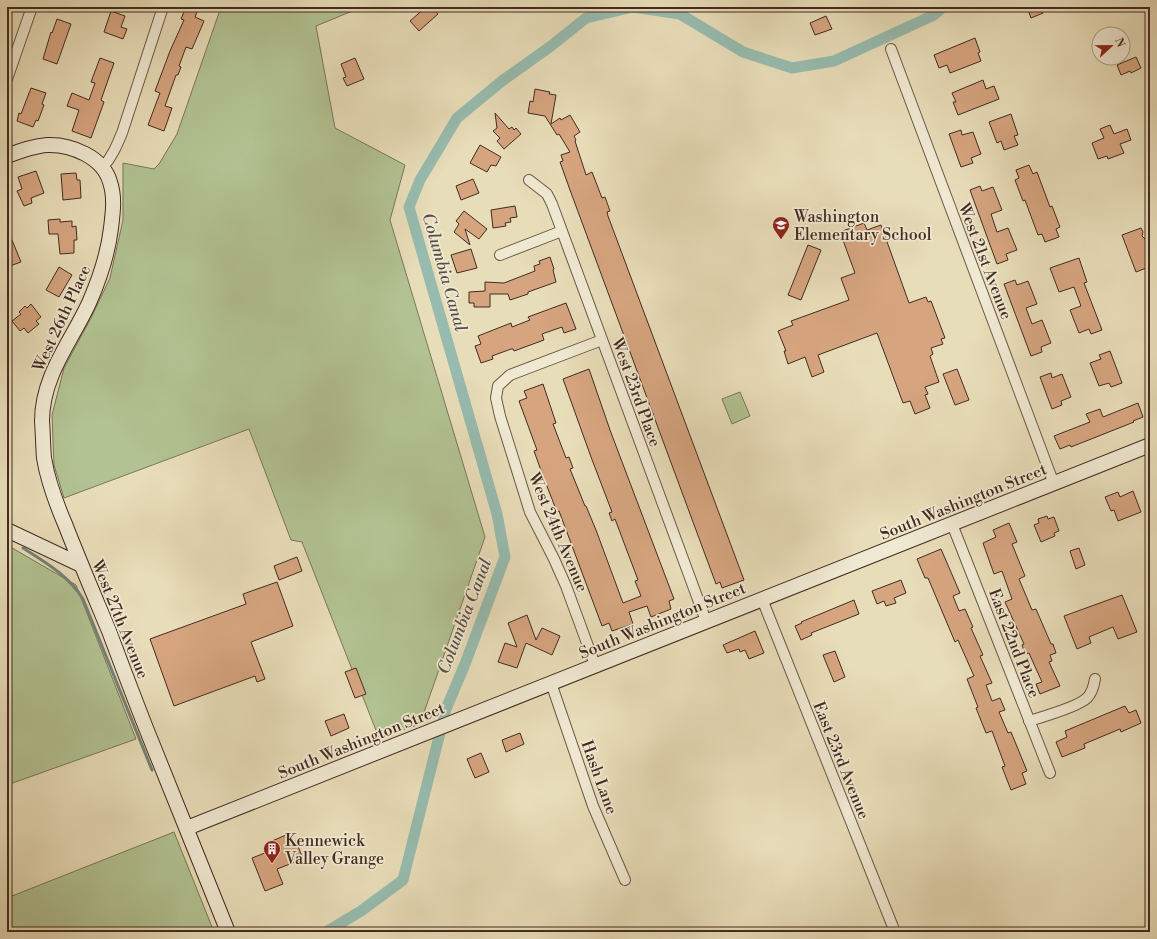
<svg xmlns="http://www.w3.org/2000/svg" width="1157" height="939" font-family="'Libre Bodoni',serif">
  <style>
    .green { fill: #b2c292; stroke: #7a7659 }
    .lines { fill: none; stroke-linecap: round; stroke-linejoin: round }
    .stream { stroke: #758276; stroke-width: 3 }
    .canal { stroke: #97bcaf; stroke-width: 11 }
    .building { fill: #d6a580; stroke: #432b20 }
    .street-casing { stroke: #6c5846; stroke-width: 12 }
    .secondary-casing { stroke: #432b20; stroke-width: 16 }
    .street { stroke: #f0e9d2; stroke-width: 10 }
    .secondary { stroke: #f0e9d2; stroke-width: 14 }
    .labels { text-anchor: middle; stroke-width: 3.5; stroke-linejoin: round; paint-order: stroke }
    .poi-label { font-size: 16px; fill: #432b20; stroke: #f0e9d2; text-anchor: start }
    .street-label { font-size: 16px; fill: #432b20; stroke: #f0e9d2 }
    .water-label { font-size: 17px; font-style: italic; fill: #584f44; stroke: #f0e9d2 }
  </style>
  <rect width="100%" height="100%" fill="#e8ddb9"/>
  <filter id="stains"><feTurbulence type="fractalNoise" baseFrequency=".005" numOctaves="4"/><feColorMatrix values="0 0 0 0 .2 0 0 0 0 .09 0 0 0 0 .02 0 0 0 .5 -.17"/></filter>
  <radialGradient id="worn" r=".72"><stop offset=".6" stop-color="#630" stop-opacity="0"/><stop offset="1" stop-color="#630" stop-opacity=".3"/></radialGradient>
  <path class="green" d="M221 7H362L316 26 335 128 405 165 390 220 485 537 420 724 379 738 302 542 291 540 249 429 64 498 54 465 52 415 64 368 91 318 110 278 123 220V163L154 169 159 164 177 134Z
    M740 392 750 416 732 424 722 399Z
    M7 545 76 585 136 739 7 785Z
    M174 832 214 932H7V898Z"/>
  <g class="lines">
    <path class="stream" d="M23 548C45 562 69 576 83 599L152 770"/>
    <path class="canal" d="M326 932 361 911 403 880 446 709 465 664 505 557 497 514 409 207 420 180 457 118 502 81 551 46 586 18 633 7 680 14 743 52 792 68 834 61 934 15 943 7"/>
  </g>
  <path class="building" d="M186 7H199L195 17 204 21 192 49 186 47 179 66 181 67 178 75H176L165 106 172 108 164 131 148 125 160 93 155 91 170 51 184 20 181 19Z
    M426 7H432L438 14 419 31 410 21Z
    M1027 7H1040L1043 13 1031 18Z
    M111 11 125 16 121 27 127 29 123 39 104 32Z
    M826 16 832 29 815 35 810 23Z
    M57 19 71 24 57 64 43 59 51 32 52 33Z
    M975 38 980 52 978 53 981 61 950 73 947 65 939 68 934 55Z
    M1136 57 1141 68 1131 73 1130 71 1121 75 1117 65Z
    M100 58 114 63 101 100 104 102 91 138 72 131 79 110 67 106 72 93 89 100 95 83 91 82Z
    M355 58 364 79 347 86 343 78 346 77 341 64Z
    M983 80 986 89 994 86 999 99 958 115 953 102H956L952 93Z
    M31 88 46 93 42 104 44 105 38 121 36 120 33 127 17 121 19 113 21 114Z
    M535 89 550 92 549 94 556 95 551 124 560 118 561 120 570 115 580 132 574 136 576 140 575 141 586 175 592 172 602 198 605 197 610 211 607 212 608 216 744 580 722 588 720 582 716 584 570 190 560 162 563 161 561 155 570 152 559 134 557 135 545 116 528 113 530 101 533 102Z
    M495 113 509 129 512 127 514 130 516 128 521 134 504 149 497 141 500 138 493 131 497 128Z
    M1011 114 1018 135 1014 136 1018 145 1004 150 1001 141 997 143 989 122Z
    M1110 125 1114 134 1127 129 1131 140 1120 144 1124 153 1108 159 1107 156 1098 159 1092 143 1104 138 1100 129Z
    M961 130 962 135 973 132 981 154 971 158 973 163 961 167 949 134Z
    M480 145 501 157 496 166 491 165 487 172 470 163Z
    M1029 165 1033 174 1037 172 1050 207 1052 206 1060 227 1056 229 1059 237 1045 242 1042 234 1038 235 1025 200 1023 201 1015 180 1019 178 1016 170Z
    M36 171 44 193 31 198 32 203 24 206 17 191 22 189 18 177Z
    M76 173 77 180H80L81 198 63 200 61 174Z
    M473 179 479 193 461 200 456 186Z
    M980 186 982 191 993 187 1002 210 991 214 997 232 1008 228 1017 250 1006 254 1008 260 997 264 970 190Z
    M515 206 517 217 510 218 511 222 505 223 506 226 493 228 491 210Z
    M464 211 487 229 479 239 465 229 470 245 454 232 459 224 456 221Z
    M60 219V222L72 221V227L76 226 77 240H74V253L60 254 58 234H49L48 220Z
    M864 223 867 230 881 225 909 303 926 297 928 302 931 301 945 338 941 339 943 344 931 348 933 354 930 356 939 382 925 387 928 394 925 395 930 408 915 414 910 401 903 403 877 333 818 355 824 372 812 377 805 357 788 364 784 351H786L778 331 793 325 791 321 849 300 841 278 855 273 840 232Z
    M7 228 21 262 7 267Z
    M1141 228 1143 232 1142 236 1145 239 1150 251V261L1147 262 1149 267 1136 272 1122 235Z
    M808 245 821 250 801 300 788 295Z
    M471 249 477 268 457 273 451 255Z
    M550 257 554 269 553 270 556 282 528 292V294L510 300 508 294H490V307H474V303H469V292L485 291V282L504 283 535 271 534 266 540 264 539 261Z
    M1079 258 1087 282 1084 283 1102 330 1091 334 1089 329 1079 333 1070 310 1081 306 1074 287 1059 292 1050 268Z
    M59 267 72 275 59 297 46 290Z
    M1015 280 1017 285 1028 281 1037 304 1026 308 1032 324 1042 320 1051 343 1041 347 1042 352 1031 356 1004 284Z
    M566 303 576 329 564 333 562 327 542 334 544 340 514 351 513 349H511L492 356 493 359 481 363 475 346 481 344 478 336 511 323 512 327 530 320 528 317Z
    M31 304 41 317 36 321 39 324 28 333 24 328 20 331 12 321 21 314 19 312 25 306 27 308Z
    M1110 351 1122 383 1111 387 1109 383 1099 386 1090 363 1101 359 1099 355Z
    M589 369 610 430 674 599 669 601 671 609 651 617 647 606 629 612 633 624 612 631 609 623 602 626 568 535 559 511 557 512 543 476 534 451 537 450 519 401 527 398 524 391 543 384 556 423 553 424 566 458 569 457 573 468 570 469 585 506H586L596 530 623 603 641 596 635 581 638 580 615 519 612 521 609 513 612 512 591 457 563 379Z
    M957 369 969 400 955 405 943 374Z
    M1051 373 1052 378 1062 374 1071 397 1061 401 1062 405 1052 409 1040 377Z
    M1138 403 1143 417 1133 421 1134 422 1071 447 1070 445 1060 449 1054 436 1090 422 1086 414 1100 409 1103 417Z
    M1133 491 1141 512 1118 521 1114 510 1111 511 1105 497 1118 492 1120 497Z
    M1047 516 1048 519 1054 517 1059 531 1054 533 1055 536 1041 542 1034 525 1039 523 1038 519Z
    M1009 523 1017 542 1012 544 1025 576 1019 579 1032 610 1036 609 1051 644H1053L1056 653 1050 655 1052 661 1049 662 1060 686 1040 694 1036 684 1042 682 1029 653 1025 654 1022 645 1024 644 1005 602 1012 599 1002 571 994 574 983 543 996 537 993 530Z
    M1079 548 1085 565 1076 569 1070 551Z
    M941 549 960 593 953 596 959 611 965 609 973 627 971 628 983 655 980 656 992 683 986 685 992 701 1000 698 1005 710 999 712 1008 733 1011 732 1027 771 1022 773 1026 784 1011 790 1002 767 1005 766 992 731 986 733 976 708 978 707 967 679 974 676 958 640 955 642 928 578H925L917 559Z
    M297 557 302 571 279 580 274 566Z
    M901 580 906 593 894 598 896 603 886 606 884 601 877 604 872 591Z
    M277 582 293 626 251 642 265 679 257 682 255 676 174 706 150 639 246 604 243 594Z
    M1122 595 1137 632 1118 639 1113 627 1089 637 1091 643 1077 649 1064 616Z
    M854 600 859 614 811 633 812 635 801 640 795 626 802 623 801 622Z
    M527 615 536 640 542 628 560 636 552 655 526 643 517 668 498 662 505 643 517 647 508 623Z
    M755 631 764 653 749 659 745 650 740 652 739 649 727 653 723 645Z
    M835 651 845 677 834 682 823 655Z
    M356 668 366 694 355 698 345 672Z
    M1125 706 1129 713 1136 710 1141 723 1121 732 1120 729 1084 744 1085 748 1062 757 1056 742 1067 737 1065 731Z
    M344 714 349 728 331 736 325 721Z
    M520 733 524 744 506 752 502 740Z
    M481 753 489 772 475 778 467 759Z
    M286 835 290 843 296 841 303 859 277 869 283 884 265 891 252 858 275 849 272 841Z"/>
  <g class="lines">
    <defs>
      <path id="street" d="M891 49 1054 484
        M7 79 32 7
        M103 167C112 157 117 145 122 133L163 7
        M529 180 547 194 552 204 706 621
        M500 255 562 231
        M952 524 1050 773
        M762 599 895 932
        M595 665 566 586 554 559 530 512 500 416 496 398 498 386 510 375 602 340
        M551 683 593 806 625 880
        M1029 721C1042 717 1078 707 1087 698 1092 693 1094 685 1095 679"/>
      <path id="secondary" d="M7 156C20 151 33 146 47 145 71 144 103 157 110 182 115 197 113 212 111 228 108 254 100 278 89 303 71 342 42 376 42 421 43 434 43 446 44 458 48 482 56 503 65 524 79 560 94 595 109 631 123 668 137 706 152 743 177 806 203 869 228 932
        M7 530 81 565
        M187 828 1150 445"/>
    </defs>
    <use href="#street" class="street-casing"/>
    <use href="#secondary" class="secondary-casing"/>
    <use href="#street" class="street"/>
    <use href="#secondary" class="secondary"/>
  </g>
  <defs>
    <symbol id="school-pin" viewBox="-11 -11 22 30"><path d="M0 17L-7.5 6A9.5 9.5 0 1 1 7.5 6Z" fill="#8f2418" stroke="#f0e9d2"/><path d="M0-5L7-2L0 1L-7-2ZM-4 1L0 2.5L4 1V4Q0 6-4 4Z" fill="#fff"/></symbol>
    <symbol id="building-pin" viewBox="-11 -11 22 30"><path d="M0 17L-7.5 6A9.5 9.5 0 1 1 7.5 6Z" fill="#8f2418" stroke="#f0e9d2"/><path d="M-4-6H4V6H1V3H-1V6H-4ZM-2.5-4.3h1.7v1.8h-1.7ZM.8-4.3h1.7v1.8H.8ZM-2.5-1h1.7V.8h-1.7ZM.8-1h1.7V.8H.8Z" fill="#fff"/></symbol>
  </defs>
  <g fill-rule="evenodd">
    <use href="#school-pin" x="771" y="215" width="20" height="27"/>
    <use href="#building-pin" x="262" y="839" width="20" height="27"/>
  </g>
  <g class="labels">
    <g class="poi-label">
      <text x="794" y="222">Washington<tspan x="794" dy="18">Elementary School</tspan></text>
      <text x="285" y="846">Kennewick<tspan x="285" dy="18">Valley Grange</tspan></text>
    </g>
    <g class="street-label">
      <text transform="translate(986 261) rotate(69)" y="6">West 21st Avenue</text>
      <text transform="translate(61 318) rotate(-65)" y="6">West 26th Place</text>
      <text transform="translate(637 392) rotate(70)" y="6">West 23rd Place</text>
      <text transform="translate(963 501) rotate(-22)" y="6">South Washington Street</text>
      <text transform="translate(559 532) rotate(67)" y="6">West 24th Avenue</text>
      <text transform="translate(121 619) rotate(68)" y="6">West 27th Avenue</text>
      <text transform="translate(662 620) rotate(-22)" y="6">South Washington Street</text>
      <text transform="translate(1015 643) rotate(69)" y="6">East 22nd Place</text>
      <text transform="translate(361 740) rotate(-22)" y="6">South Washington Street</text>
      <text transform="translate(842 760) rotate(68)" y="6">East 23rd Avenue</text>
      <text transform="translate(600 777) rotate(70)" y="6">Hash Lane</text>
    </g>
    <g class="water-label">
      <text transform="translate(445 272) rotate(74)" y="6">Columbia Canal</text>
      <text transform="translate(464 616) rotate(-69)" y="6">Columbia Canal</text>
    </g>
  </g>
  <rect width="1157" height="939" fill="none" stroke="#e8ddb9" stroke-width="24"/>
  <rect x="8" y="8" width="1141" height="923" fill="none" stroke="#432b20" stroke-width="2"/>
  <rect x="12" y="12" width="1133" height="915" fill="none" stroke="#432b20"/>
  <g transform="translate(1111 46) rotate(68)"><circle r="19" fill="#f0e9d2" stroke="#ab9d8b"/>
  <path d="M0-3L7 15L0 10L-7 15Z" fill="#8f2418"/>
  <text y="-6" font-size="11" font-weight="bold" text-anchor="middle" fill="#432b20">N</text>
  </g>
  <rect width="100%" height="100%" filter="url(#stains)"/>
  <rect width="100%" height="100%" fill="url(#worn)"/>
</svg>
